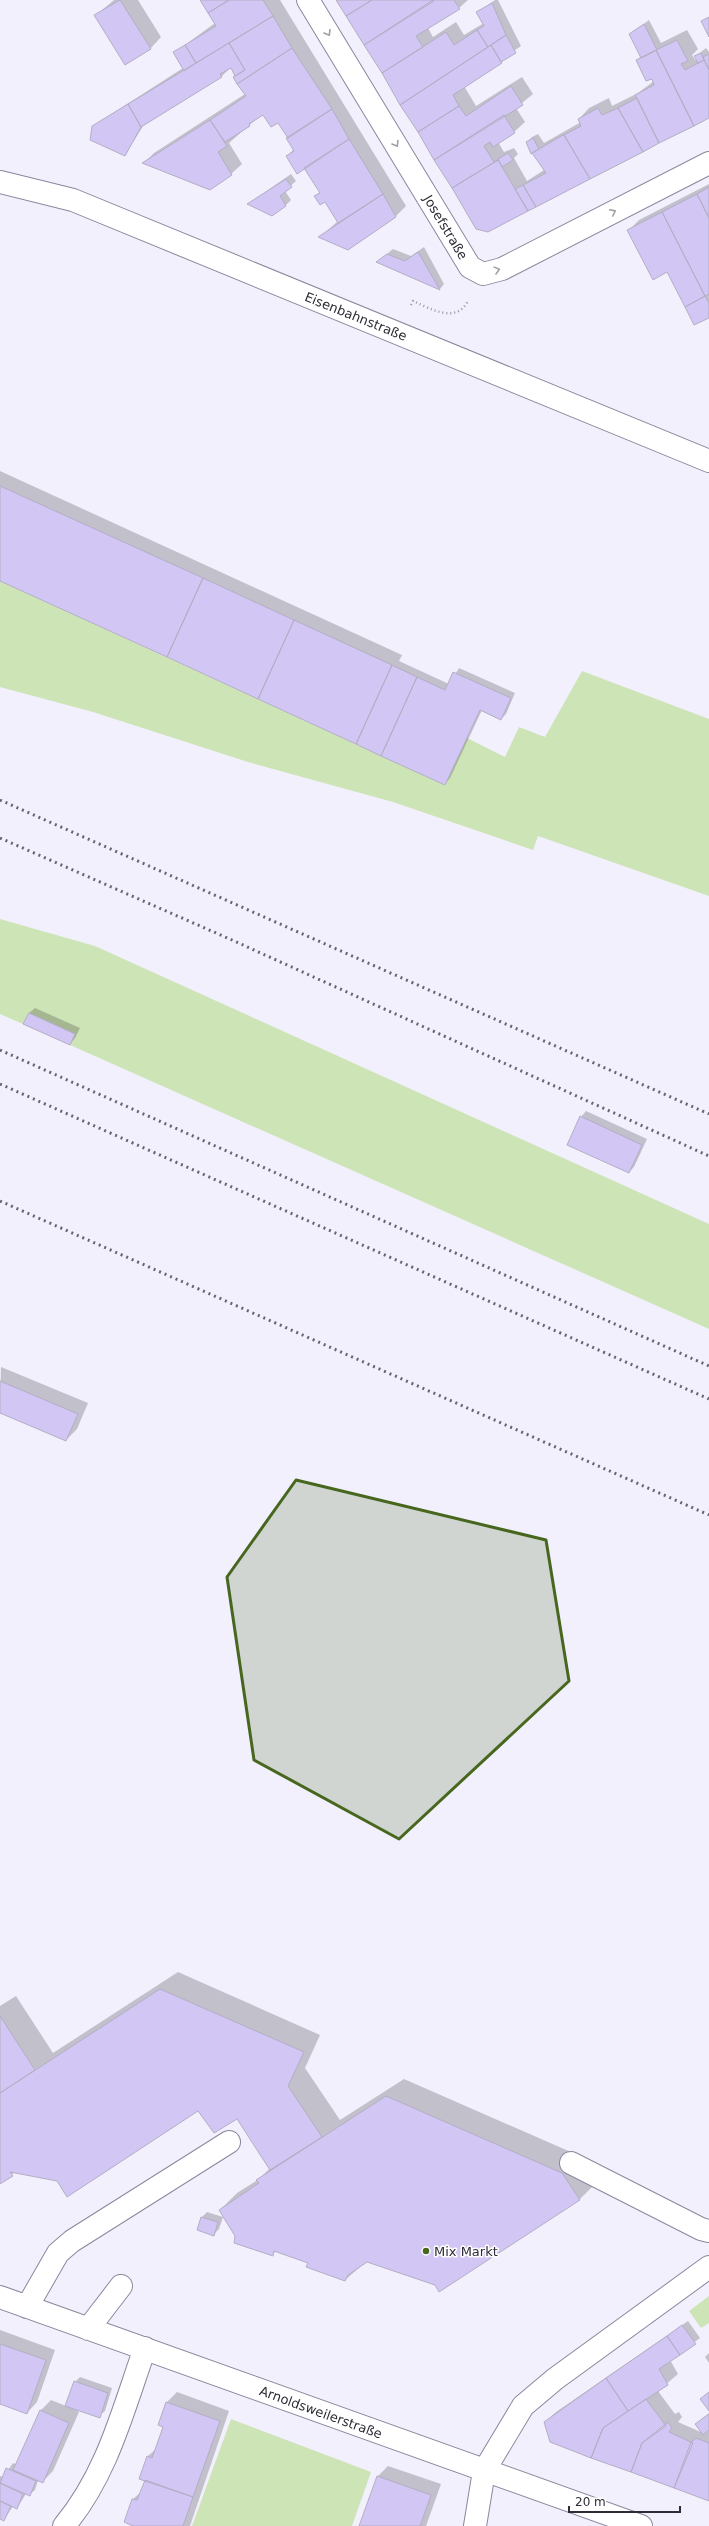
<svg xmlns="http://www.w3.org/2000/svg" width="709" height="2526" font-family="'DejaVu Sans',sans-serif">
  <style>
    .green { fill: #cde4b7 }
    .shadow { fill: #0003 }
    .building { fill: #d2c6f5; stroke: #b3aec4 }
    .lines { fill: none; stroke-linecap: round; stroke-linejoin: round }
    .minor-casing { stroke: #8c869c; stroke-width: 24 }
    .path { stroke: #9996a2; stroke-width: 2.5; stroke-dasharray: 1 3; stroke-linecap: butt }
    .minor { stroke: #fff; stroke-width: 22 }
    .rail { stroke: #67656f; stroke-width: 3; stroke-dasharray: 2 4; stroke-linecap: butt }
    .oneway { stroke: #a0a0a4 }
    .marked { fill: #47671e; fill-opacity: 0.2; stroke: #47671e; stroke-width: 3; stroke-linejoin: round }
    .poi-dot { fill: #47671e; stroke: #fff; stroke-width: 1.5 }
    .labels { text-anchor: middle; stroke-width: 3; stroke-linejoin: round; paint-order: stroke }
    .street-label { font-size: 13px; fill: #2d2b34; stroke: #fff }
    .poi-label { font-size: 13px; fill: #2d2b34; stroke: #fff; text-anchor: start }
  </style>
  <rect width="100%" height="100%" fill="#f3f0fe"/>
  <path class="green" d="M0 581 445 785 467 738 505 757 519 727 545 737 582 671 709 719V896L538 836 533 850 393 802 248 762 93 712 0 687Z
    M0 919 95 946 709 1224V1329L70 1045 75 1034 29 1013 23 1024 0 1014Z
    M709 2296V2323L701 2328 689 2311Z
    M231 2419 371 2472 352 2526H192Z"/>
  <path class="shadow" d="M114 0H138L161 37 151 48 125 64 96 15Z
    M201 0H280L406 206 396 216 347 249 320 237 338 221 325 200 315 196 320 192 305 168 287 156 294 149 279 122 263 113 229 143 242 164 231 174 210 188 144 163 154 153 245 94 231 67 222 76 145 123 125 155 93 126 183 68 174 53 215 23Z
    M337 0H468L459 8 428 28 433 37 456 22 464 35 484 23 477 13 495 0H498L521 46 464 86 476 106 522 77 533 94 516 108 525 122 514 132 498 142 504 152 514 148 518 154 514 158 527 181 544 170 527 143 532 137 538 134 544 143 581 122 579 119 589 108 609 98 612 106 638 93 654 81 637 61 641 56 630 34 649 20 661 43 687 30 698 49 692 55 695 60H697L696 56 706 48 709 52V117L527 210 477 228Z
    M291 174 296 181 285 191 291 200 286 205 272 214 248 204Z
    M709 184V317L629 230 639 220Z
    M424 247 444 284 440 289 377 262 393 249 411 256Z
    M0 471 402 655 399 661 449 684 459 668 515 693 506 714 501 719 482 710 450 778 445 784 0 580Z
    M35 1008 80 1028 75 1038 70 1044 29 1013Z
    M586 1111 647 1139 634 1167 629 1172 581 1117Z
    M1 1367 88 1403 77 1429 66 1440 0 1412Z
    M178 1972 320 2035 305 2068 340 2120 404 2079 580 2156 597 2182 580 2199 439 2291 435 2285 367 2261 345 2280 309 2262 276 2251 272 2255 237 2236 220 2210 237 2193 259 2179 270 2168 237 2118 198 2110 58 2180 15 2172 0 2183V2006L16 1996 53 2053Z
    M207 2212 223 2217 219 2229 214 2234 198 2229 202 2217Z
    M688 2321 700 2338 670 2360 678 2374 658 2391 675 2414 679 2412 682 2417 678 2422 703 2433 696 2424 709 2413V2501L545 2422 556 2412Z
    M0 2330 55 2350 37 2402 27 2413 0 2403Z
    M709 2353V2363L705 2357Z
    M80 2377 112 2388 105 2411 99 2416 70 2406 79 2412 53 2471 42 2482 38 2480 35 2490 29 2495 26 2494 17 2508 13 2506 4 2520 0 2519V2476L3 2477 13 2463 17 2465 41 2410 51 2400 66 2406 75 2382Z
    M177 2392 229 2411 190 2526H134L133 2499 142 2491 145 2480 140 2478 148 2456 157 2448 164 2426 166 2403Z
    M388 2466 441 2484 426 2526H361L378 2476Z"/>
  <path class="building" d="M120 0 151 49 125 65 94 15Z
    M200 0H229L208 13Z
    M229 0H263L273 16 196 63 185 45 216 26 208 13Z
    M336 0H372L346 16Z
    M372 0H432L434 1 364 45 346 16Z
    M433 0H454L460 9 416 36 423 47 382 73 364 45Z
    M492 3 506 35 488 47 477 30 484 26 476 12Z
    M273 16 292 48 237 84 233 77 245 70 229 43Z
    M709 17V37L701 21Z
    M644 24 657 50 641 58 629 34Z
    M477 30 488 47 400 105 382 73 446 32 454 45Z
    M506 35 516 53 501 62 491 45Z
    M677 40 688 61 681 64 685 70 704 60 709 70V118L694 126 656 50Z
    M229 43 245 70 235 76 231 68 220 74 222 77 141 127 128 104Z
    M185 45 196 63 184 71 173 52Z
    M491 45 502 63 453 95 459 106 418 132 400 105Z
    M292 48 332 109 288 138 278 123 271 127 263 115 249 124 250 126 225 142 210 120 246 96 237 84Z
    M656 50 694 126 659 143 635 95 654 85 652 79 646 81 636 60Z
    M701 53 704 60 698 63 694 56Z
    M709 54V70L703 57Z
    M511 86 523 105 434 160 418 132 459 106 466 116Z
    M637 98 659 143 643 152 618 108Z
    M128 104 141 127 125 156 90 140 92 126Z
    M598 108 602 115 618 108 643 152 590 179 564 135 581 126 578 119Z
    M332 109 349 139 297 174 286 156 294 151 286 138Z
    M504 115 515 133 493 147 490 142 484 146 494 162 498 160 452 188 434 160Z
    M210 120 227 146 218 152 232 175 210 190 142 163Z
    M563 135H564L590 179 536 207 523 185 546 173 532 153Z
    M533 138 539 149 531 154 526 142Z
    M349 139 383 194 338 223 325 202 320 205 314 196 320 193 304 168Z
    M508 153 513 160 502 167 498 159Z
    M498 160 528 211 488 232 476 229 452 188Z
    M286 179 292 187 280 196 286 206 272 216 247 204Z
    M523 185 536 207 528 211 515 189Z
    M709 187V218L697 194Z
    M383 194 396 217 348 250 318 237Z
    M697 194 709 218V294L705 296 662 212Z
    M662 212 705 296 685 307 667 272 653 280 627 230Z
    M418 252 440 290 376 262 387 254 405 261Z
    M705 296 709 303V318L694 325 685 307Z
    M0 486 203 578 167 657 0 581Z
    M203 578 294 620 258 699 167 657Z
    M294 620 392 665 356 744 258 699Z
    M392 665 417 677 381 756 356 744Z
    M453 672 511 698 501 720 480 710 445 785 381 756 417 677 445 690Z
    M29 1013 75 1034 70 1045 23 1024Z
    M580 1116 642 1145 629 1173 567 1145Z
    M0 1381 78 1414 66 1441 0 1413Z
    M160 1989 304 2052 288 2086 322 2137 270 2170 237 2119 214 2133 198 2111 67 2197 57 2181 10 2172 13 2176 0 2184V2093Z
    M0 2016 35 2070 0 2093Z
    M386 2096 562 2173 580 2200 439 2292 435 2285 367 2262 348 2275 345 2281 306 2267 308 2263 274 2251 273 2256 234 2243 235 2236 219 2210 259 2183 256 2180Z
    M201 2217 218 2222 214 2236 197 2230Z
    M682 2325 696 2344 680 2355 667 2336Z
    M667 2336 680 2355 659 2369 668 2385 628 2411 606 2378Z
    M0 2344 46 2360 27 2414 0 2404Z
    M606 2378 628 2411 603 2428 591 2458 550 2442 544 2422Z
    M74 2381 108 2393 100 2418 65 2406Z
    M709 2392V2411L700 2399Z
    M646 2399 666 2426 642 2443 631 2472 591 2458 603 2428Z
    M166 2402 220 2421 193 2497 139 2479 147 2456 152 2458 163 2427 158 2425Z
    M40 2410 69 2423 43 2483 13 2470Z
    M709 2414V2430L703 2435 695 2424Z
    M668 2422 672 2428 669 2432 693 2443 674 2488 631 2472 642 2443Z
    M696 2438 709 2443V2501L674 2488 691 2442Z
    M6 2468 36 2481 30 2496 0 2483Z
    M377 2476 431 2495 420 2526H359Z
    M145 2480 193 2497 183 2526H133L124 2522 132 2499 137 2500Z
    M0 2483 23 2494 17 2509 0 2501Z
    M0 2501 11 2506 4 2521 0 2519Z"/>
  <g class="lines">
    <defs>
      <path id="minor" d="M308 0 470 267 483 274 502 269 709 163
        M0 182 73 200 709 461
        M571 2163 701 2229 709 2231
        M0 2297 641 2526
        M27 2307 58 2253 72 2241 229 2142
        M88 2329 121 2286
        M64 2526C107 2475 123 2410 145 2348
        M475 2526 484 2471 523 2406 555 2379 709 2267"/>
    </defs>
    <use href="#minor" class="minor-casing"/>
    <path class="path" d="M411 305 413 301C431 309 456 324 468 301"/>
    <use href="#minor" class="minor"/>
    <path class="rail" d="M0 800 709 1114
      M0 838 232 940 709 1156
      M0 1050 709 1366
      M0 1084 709 1399
      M0 1201 709 1515"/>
  </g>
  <defs><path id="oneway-chevron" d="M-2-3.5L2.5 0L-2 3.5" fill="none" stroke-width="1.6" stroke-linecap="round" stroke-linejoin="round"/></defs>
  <g class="oneway">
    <use href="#oneway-chevron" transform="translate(328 33) rotate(59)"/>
    <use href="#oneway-chevron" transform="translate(396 144) rotate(59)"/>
    <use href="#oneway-chevron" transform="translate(613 212) rotate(-27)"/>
    <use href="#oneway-chevron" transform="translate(497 270) rotate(-15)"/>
  </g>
  <path class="marked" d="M296 1480 546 1540 569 1681 399 1839 254 1760 227 1577Z"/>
  <circle class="poi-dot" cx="426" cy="2251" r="4"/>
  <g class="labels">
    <g class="street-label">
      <text transform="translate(446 227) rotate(59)" y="5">Josefstraße</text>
      <text transform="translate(356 316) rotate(22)" y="5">Eisenbahnstraße</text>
      <text transform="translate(321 2412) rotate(20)" y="5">Arnoldsweilerstraße</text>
    </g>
    <g class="poi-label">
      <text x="434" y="2256">Mix Markt</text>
    </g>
  </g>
  <path d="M569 2506v6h111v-6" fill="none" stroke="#2d2b34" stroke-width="2"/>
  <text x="575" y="2506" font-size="12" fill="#2d2b34" stroke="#ffffff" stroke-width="3" paint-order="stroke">20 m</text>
</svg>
